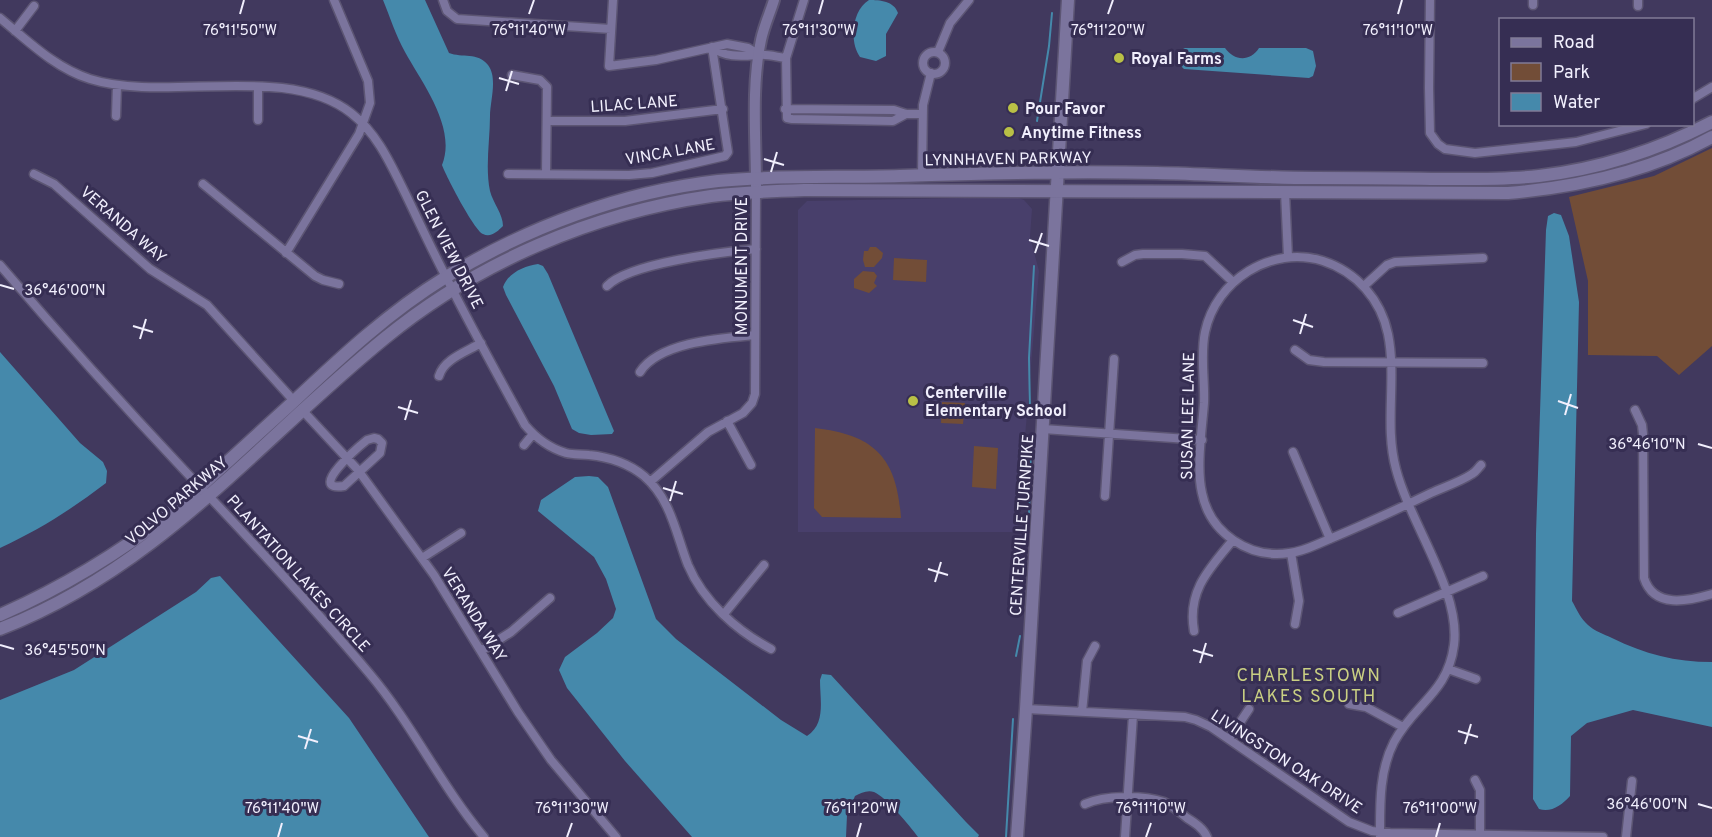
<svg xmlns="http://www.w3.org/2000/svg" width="1712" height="837" font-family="Overpass,sans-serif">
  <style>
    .built { fill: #483f6b }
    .green { fill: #724d37 }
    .water { fill: #4589ab }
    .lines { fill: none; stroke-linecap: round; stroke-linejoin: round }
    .stream { stroke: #4589ab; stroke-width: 2 }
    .minor-casing { stroke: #5c5573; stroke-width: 11 }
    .tertiary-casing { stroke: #5c5573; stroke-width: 14 }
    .secondary-casing { stroke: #5c5573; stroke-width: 15 }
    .minor { stroke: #7b749d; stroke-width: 8 }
    .tertiary { stroke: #7b749d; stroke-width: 10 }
    .secondary { stroke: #7b749d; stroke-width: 12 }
    .ticks { fill: none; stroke: #f1effd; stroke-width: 2 }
    .poi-dot { fill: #b9c046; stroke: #362e53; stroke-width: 2 }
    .labels { text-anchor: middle; stroke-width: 6; stroke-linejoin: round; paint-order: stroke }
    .poi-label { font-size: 16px; font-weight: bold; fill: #f1effd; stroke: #362e53; text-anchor: start }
    .street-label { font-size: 16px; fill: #f1effd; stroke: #362e53 }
    .neighbourhood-label { font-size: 18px; letter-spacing: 1.5px; fill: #cad083; stroke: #362e53 }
    .ticks-label { font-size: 15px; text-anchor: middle; fill: #f1effd; stroke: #362e53; stroke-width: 6; stroke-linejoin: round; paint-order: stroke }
  </style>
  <rect width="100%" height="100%" fill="#41395e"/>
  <path class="built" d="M1016 197 1024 200 1032 209 1030 237 1039 271 1017 532H798V210L807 201Z"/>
  <path class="green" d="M1712 148V346L1679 375 1657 356 1588 355V281L1569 197 1654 176Z
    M870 247H876L883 253 882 258 874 267H865L863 260 864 251H868Z
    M894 258 927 260 926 282 893 280Z
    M863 271 874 272 877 276 874 283 877 286 869 293 854 288V279Z
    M942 402 965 403 963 424 941 423Z
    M815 428C875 435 897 458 901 518L822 517 814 508Z
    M974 446 998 448 996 489 972 487Z"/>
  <path class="water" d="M383 0H425L449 53C462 58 478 52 488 65 498 78 490 101 490 116 490 140 485 167 490 191 493 203 503 214 503 226 498 231 491 238 483 234 474 230 446 176 442 165 457 128 422 83 405 52 396 36 390 17 383 0Z
    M869 0C880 0 894 1 898 13L886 34V56L876 61 860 57C849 42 852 10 869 0Z
    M1185 48H1225C1234 61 1250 62 1259 48H1306L1313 51 1316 66 1313 76 1309 78 1184 69 1179 64 1178 56 1181 50Z
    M1554 213 1561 215 1569 236 1579 302 1572 601C1577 610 1581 619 1588 625 1594 631 1604 634 1612 638 1645 654 1675 662 1712 662V727L1633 710 1587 723 1571 736 1570 796C1562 805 1551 813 1539 809L1533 799 1536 534 1546 230 1548 216Z
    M538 264 543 266 548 274 614 431 612 434 591 435 579 433 572 429 554 386 506 295 503 287C508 273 524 266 538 264Z
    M0 352 80 443 103 462 107 471 106 483C72 509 39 530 0 548Z
    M589 476 598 477 608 487 656 619 676 639 781 720 807 736C826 724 820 700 820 680L822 674 831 675 966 822 979 835 978 837H918C910 826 886 797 874 792 867 790 861 793 855 796L847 815 846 837H692L625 761 567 688 559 670 565 657 597 633 613 618 616 609 606 579 594 557 538 511 541 500 575 477Z
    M220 576 349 718 429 837H0V700L74 670 196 592 211 578Z"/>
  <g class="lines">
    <path class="stream" d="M1037 121 1049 46 1052 13
      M1030 410 1029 358 1034 266
      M1017 612 1019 605 1024 532 1029 515 1031 447
      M1016 656 1020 636
      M1006 837 1013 719"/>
    <defs>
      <path id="minor" d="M443 0 447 11 457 19 611 29
        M613 0 609 66 656 60 727 44 748 48 758 54
        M804 0 786 58 787 118 792 119 893 121 906 114
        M1430 0 1429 88 1430 133 1438 144 1445 149 1475 153 1576 142 1646 124
        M1638 0V6
        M1533 5V0
        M0 18C28 41 55 68 90 79 166 103 286 62 351 113 378 134 391 165 406 195 419 222 432 250 446 277 471 327 498 376 525 425 536 438 549 448 566 453 573 455 581 454 589 455 609 457 628 463 644 476 671 499 676 534 688 565 703 601 737 631 771 649
        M15 31 34 6
        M712 47C725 58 742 56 758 55 767 54 777 57 786 58
        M923 63a11 11 0 1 1 22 0a11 11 0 1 1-22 0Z
        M938 52 950 23 969 0
        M512 75 540 80 547 87 546 174
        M258 87V120
        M1692 99 1712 87
        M785 109 894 110 906 114H922
        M116 116 117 85
        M547 121H625L723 109
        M34 174 54 184 150 269 207 305 294 401
        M508 174 629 175 652 173 725 156 728 152 712 47
        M922 175 923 105 931 73
        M203 184 315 276 323 280 339 284
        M1285 192 1288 257
        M286 253 359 134 370 103 368 81 334 0
        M1122 262 1135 255 1143 254H1182L1205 256 1233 282
        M0 265C60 335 122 404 185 471 248 537 311 604 369 673 413 725 441 786 484 837
        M607 286C629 263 723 252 756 249
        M1364 286 1387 265 1395 262 1483 258
        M1295 350 1309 360 1324 362 1483 363
        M640 372C659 342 722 338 755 335
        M439 376C444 359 466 352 481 343
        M1635 410 1642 425 1643 434 1644 578C1654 609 1688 601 1712 594
        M303 411 358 470 434 575 518 712 551 760 616 837
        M727 421 751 465
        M1043 429 1202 440
        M374 438 378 439 382 443 380 453 344 486C305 492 362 444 367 440Z
        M524 445 533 434
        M1293 452 1330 539
        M650 482 708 432 743 413 752 403 755 394 756 192
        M1105 496 1114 359
        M1291 553 1299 601 1295 624
        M422 558 461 533
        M1398 613 1483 576
        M724 614 764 565
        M1194 631C1187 591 1209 569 1233 540
        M481 651 511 632 550 598
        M1448 669 1476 679
        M1349 704 1366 707 1403 727
        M1026 709 1185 717 1196 720 1211 727 1349 822 1372 831 1390 833 1603 837
        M1082 712 1087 661 1095 646
        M1229 739 1249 709
        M1475 780 1480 790V834
        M1085 804C1105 795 1143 795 1164 802 1172 806 1180 812 1187 818 1195 823 1203 828 1207 837
        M1125 837 1133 715
        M1380 837C1380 805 1379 771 1394 742 1414 704 1448 693 1454 645 1461 591 1410 524 1396 469 1384 425 1397 379 1388 334 1381 300 1357 272 1323 261 1271 245 1216 280 1205 332 1200 355 1205 380 1204 403 1202 430 1196 467 1202 493 1210 533 1249 559 1289 553 1302 552 1313 546 1325 541 1361 526 1396 510 1431 493 1444 487 1460 482 1472 474 1477 471 1477 469 1481 465
        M1626 837 1632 781"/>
      <path id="tertiary" d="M756 186C756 139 751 86 761 40 764 26 770 13 774 0"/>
      <path id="secondary" d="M0 615C64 587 121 552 176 509 215 473 254 438 292 403 341 357 389 312 446 277 528 227 622 192 718 181 779 175 840 178 900 176 986 173 1072 171 1157 173 1210 174 1262 178 1315 178 1354 178 1392 178 1431 179 1467 179 1503 180 1539 176 1599 169 1658 150 1712 122
        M0 629C160 567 257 442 385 338 478 262 593 213 711 196 742 192 774 191 805 190L1508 193C1579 187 1649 172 1712 137
        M1017 837 1026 709 1068 0"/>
    </defs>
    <use href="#minor" class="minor-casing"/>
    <use href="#tertiary" class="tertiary-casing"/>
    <use href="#secondary" class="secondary-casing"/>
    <use href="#minor" class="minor"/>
    <use href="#tertiary" class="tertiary"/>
    <use href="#secondary" class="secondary"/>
  </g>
  <path class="ticks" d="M240 14 244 0M529 14 534 0M819 14 823 0M1108 14 1113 0M1398 14 1402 0M499 78 519 84M506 91 512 71M764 159 784 165M771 172 777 152M1029 240 1049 246M1035 253 1042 233M0 285 14 289M1293 320 1313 327M133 326 153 332M1300 334 1306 314M140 339 146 319M1558 401 1578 408M398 407 418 413M1565 415 1571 394M405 420 411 400M1698 444 1712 448M663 488 683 494M670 501 676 481M928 569 948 575M935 582 941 562M0 645 14 649M1193 650 1213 656M1200 663 1206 643M1458 731 1478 737M298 736 318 742M1465 744 1471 724M305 749 311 729M1698 804 1712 808M278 837 282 823M567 837 572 823M857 837 861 823M1146 837 1151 823M1436 837 1440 823"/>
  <g class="poi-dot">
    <circle cx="1119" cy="58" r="6"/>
    <circle cx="1013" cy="108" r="6"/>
    <circle cx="1009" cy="132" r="6"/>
    <circle cx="913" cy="401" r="6"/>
  </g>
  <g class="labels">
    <g class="poi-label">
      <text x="1131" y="64">Royal Farms</text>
      <text x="1025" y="114">Pour Favor</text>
      <text x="1021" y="138">Anytime Fitness</text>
      <text x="925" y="398">Centerville<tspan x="925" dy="18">Elementary School</tspan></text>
    </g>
    <g class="street-label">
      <text transform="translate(634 103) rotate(-4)" y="6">LILAC LANE</text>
      <text transform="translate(670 151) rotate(-10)" y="6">VINCA LANE</text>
      <text transform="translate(1008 158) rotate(-1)" y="6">LYNNHAVEN PARKWAY</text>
      <text transform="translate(124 224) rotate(41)" y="6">VERANDA WAY</text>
      <text transform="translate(450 249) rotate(63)" y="6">GLEN VIEW DRIVE</text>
      <text transform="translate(741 266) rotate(-90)" y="6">MONUMENT DRIVE</text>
      <text transform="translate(1187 416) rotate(-89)" y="6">SUSAN LEE LANE</text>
      <text transform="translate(176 500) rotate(-40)" y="6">VOLVO PARKWAY</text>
      <text transform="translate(1021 525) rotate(-86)" y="6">CENTERVILLE TURNPIKE</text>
      <text transform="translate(299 573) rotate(48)" y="6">PLANTATION LAKES CIRCLE</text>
      <text transform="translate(475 614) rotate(58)" y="6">VERANDA WAY</text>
      <text transform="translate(1287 761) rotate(33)" y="6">LIVINGSTON OAK DRIVE</text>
    </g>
    <g class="neighbourhood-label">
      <text x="1309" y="681">CHARLESTOWN<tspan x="1309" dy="21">LAKES SOUTH</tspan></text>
    </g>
  </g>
  <g class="ticks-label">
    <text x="240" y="35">76°11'50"W</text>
    <text x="529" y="35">76°11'40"W</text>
    <text x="819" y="35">76°11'30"W</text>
    <text x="1108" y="35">76°11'20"W</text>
    <text x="1398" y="35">76°11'10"W</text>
    <text x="65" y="295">36°46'00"N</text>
    <text x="1647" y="449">36°46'10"N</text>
    <text x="65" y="655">36°45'50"N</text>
    <text x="1647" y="809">36°46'00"N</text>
    <text x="282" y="813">76°11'40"W</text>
    <text x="572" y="813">76°11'30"W</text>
    <text x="861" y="813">76°11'20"W</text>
    <text x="1151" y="813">76°11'10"W</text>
    <text x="1440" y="813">76°11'00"W</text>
  </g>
  <rect x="1499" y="18" width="195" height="108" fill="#362e53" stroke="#817b97" stroke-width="1.5"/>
  <rect x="1511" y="38" width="30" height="9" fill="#7b749d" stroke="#817b97" stroke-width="1.5"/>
  <text x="1553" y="48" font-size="18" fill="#f1effd">Road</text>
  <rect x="1511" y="63" width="30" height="18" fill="#724d37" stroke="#817b97" stroke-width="1.5"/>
  <text x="1553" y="78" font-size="18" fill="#f1effd">Park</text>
  <rect x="1511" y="93" width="30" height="18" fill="#4589ab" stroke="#817b97" stroke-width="1.5"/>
  <text x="1553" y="108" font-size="18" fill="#f1effd">Water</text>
</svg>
